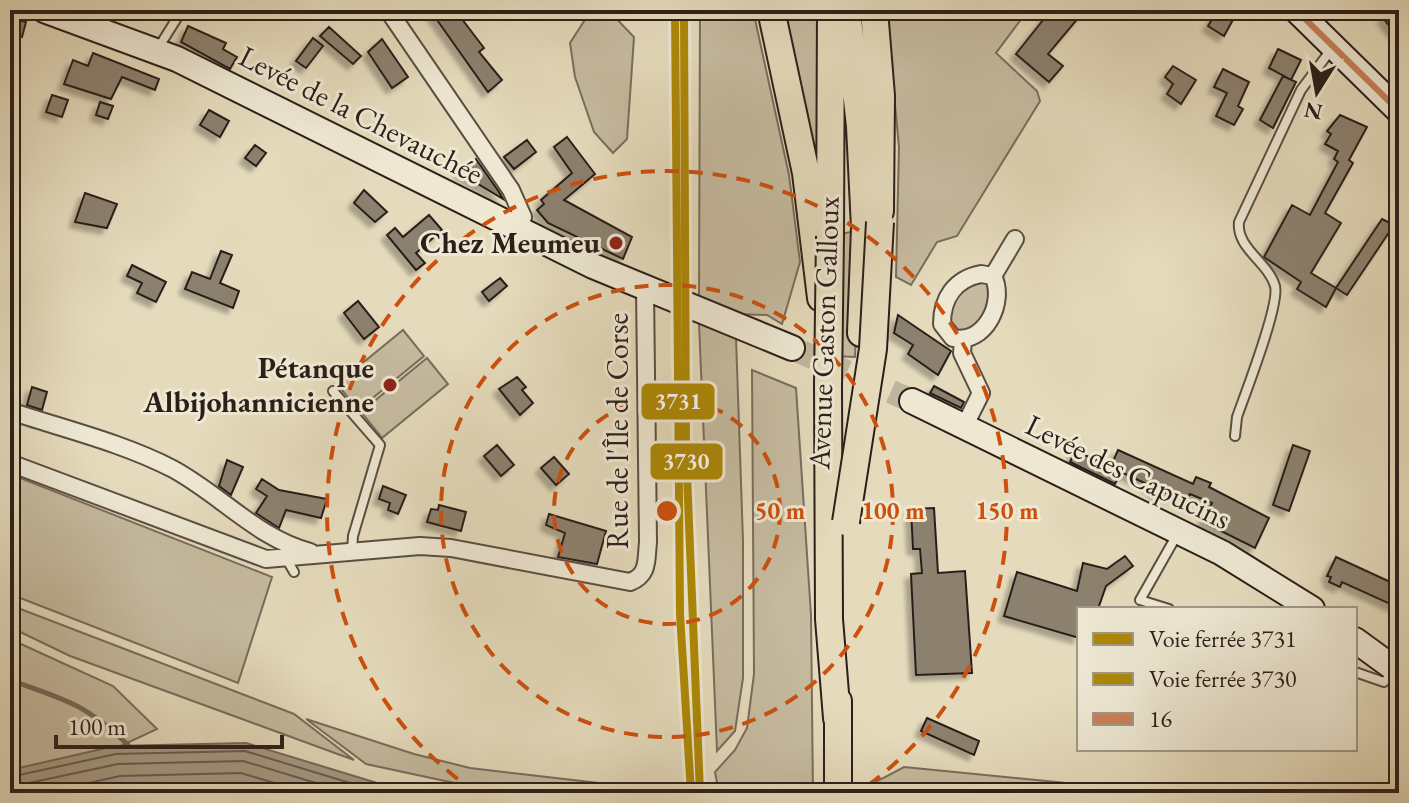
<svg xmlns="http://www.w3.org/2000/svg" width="1409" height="803" font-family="'EB Garamond',serif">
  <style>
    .green { fill: #c6bba0; stroke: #796d5d; stroke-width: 2 }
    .water { fill: #a69b85; stroke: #75695a; stroke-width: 2 }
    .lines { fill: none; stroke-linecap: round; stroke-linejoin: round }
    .shore { stroke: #695d50; stroke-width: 2 }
    .stream { stroke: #75695a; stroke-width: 5 }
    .building { fill: #8c816e; stroke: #2c1f1a; stroke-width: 2; filter: url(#shadow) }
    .secondary-tunnel { stroke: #c0b59c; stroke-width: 24; stroke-dasharray: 24 12; stroke-linecap: butt }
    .lane-casing { stroke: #5a4e42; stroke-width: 12 }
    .street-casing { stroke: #5a4e42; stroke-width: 20 }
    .secondary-casing { stroke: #2c1f1a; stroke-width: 28 }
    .primary-casing { stroke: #2c1f1a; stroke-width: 30 }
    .lane { stroke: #eee8d3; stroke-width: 8 }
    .street { stroke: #eee8d3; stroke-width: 16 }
    .secondary { stroke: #eee8d3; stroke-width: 24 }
    .primary { stroke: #e5dbbc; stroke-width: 26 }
    .primary-bridge-casing { stroke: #2c1f1a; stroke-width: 30; stroke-linecap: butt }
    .primary-bridge { stroke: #e5dbbc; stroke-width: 26 }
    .bus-1-casing { stroke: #eee8d3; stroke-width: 12 }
    .bus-1 { stroke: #c9805a; stroke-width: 6 }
    .rail-1-casing { stroke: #eee8d3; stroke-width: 14 }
    .rail-2-casing { stroke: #eee8d3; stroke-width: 14 }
    .rail-1 { stroke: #ad8806; stroke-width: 8 }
    .rail-2 { stroke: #ad8806; stroke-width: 8 }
    .ring { fill: none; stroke: #cc500e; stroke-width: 4; stroke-dasharray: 14 10 }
    .poi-dot { fill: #8f2418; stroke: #eee8d3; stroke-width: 3 }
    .labels { text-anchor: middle; stroke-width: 6; stroke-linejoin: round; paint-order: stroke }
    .street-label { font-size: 30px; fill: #2c1f1a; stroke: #eee8d3 }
    .poi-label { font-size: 30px; font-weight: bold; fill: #2c1f1a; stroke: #eee8d3; text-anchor: end }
    .centre { fill: #cc500e; stroke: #eee8d3; stroke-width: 4 }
    .ring-label { font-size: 24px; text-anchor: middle; font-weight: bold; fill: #cc500e; stroke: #eee8d3; stroke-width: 6; stroke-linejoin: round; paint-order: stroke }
    .line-badge { stroke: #eee8d3; stroke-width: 3 }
    .badge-label { font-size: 22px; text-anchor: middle; font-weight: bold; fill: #fff }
  </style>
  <defs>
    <filter id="shadow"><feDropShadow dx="-5.5" dy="5.5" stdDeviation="2" flood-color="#0004"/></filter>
  </defs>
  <rect width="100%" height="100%" fill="#e5dbbc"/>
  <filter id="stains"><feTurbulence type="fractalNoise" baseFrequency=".0025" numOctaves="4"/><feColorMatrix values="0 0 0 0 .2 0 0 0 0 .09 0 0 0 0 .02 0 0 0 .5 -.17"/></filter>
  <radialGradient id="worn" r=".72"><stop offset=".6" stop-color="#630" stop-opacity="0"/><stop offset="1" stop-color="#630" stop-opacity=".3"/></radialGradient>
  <path class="green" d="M700 10H753L789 175 800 262 782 324 767 315 737 314 699 301Z
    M777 10H821L825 211Z
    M886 10H1028L996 53 1037 91 1040 101 957 236 937 242 911 285 896 277 899 147Z
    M610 12 634 37 627 139 613 153 594 132 575 77 570 43 588 15Z
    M861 230 855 357 835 356V235Z
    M973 279 989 282C992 308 984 321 961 335 937 315 956 295 973 279Z
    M699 323 736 338 743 541V678L735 731 717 751Z
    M403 330 424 356 358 410 337 384Z
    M427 358 448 384 382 438 361 412Z
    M752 370 796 388 811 615 813 793H719L715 772 735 750 747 728 754 674Z
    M10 474 272 577 238 683 10 594Z
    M10 605 294 714 354 760 70 656 10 627Z
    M10 639 113 686 157 729 20 793H10Z
    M306 719 414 754 470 768 607 784V793H501L366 764Z
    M904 767 1167 793H866V787Z"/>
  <path class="water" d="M246 743 410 793H10V770L115 746Z"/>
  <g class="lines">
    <path class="shore" d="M10 777 116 754 245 751 383 793
      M10 787 118 764 243 761 349 793
      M44 793 120 776 241 773 308 793"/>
    <path class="stream" d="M10 680C66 700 84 703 128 745"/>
  </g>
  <path class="building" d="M430 10H455L484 48 479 52 502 80 488 92Z
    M1051 10H1085L1048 54 1063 66 1049 82 1016 54Z
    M1218 10 1235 16 1224 36 1208 26Z
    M1390 10H1399V38L1383 18Z
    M10 18 26 22 22 37 10 33Z
    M188 26 226 43 223 49 237 57 230 69 181 42Z
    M329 27 361 56 353 64 320 36Z
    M313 38 323 46 306 68 296 61Z
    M382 39 408 77 392 88 368 52Z
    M1278 49 1301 60 1291 80 1269 68Z
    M93 53 159 79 155 90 122 77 111 99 64 84 73 60 88 66Z
    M1173 66 1196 80 1181 104 1167 94 1173 84 1165 77Z
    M1223 69 1249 82 1238 106 1243 109 1234 125 1216 116 1227 93 1214 87Z
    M1283 76 1296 82 1273 128 1260 120Z
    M52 95 68 100 62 117 46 112Z
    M100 102 113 106 108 119 96 115Z
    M209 110 229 121 220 137 200 125Z
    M1340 115 1367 127 1349 160 1353 163 1325 213 1341 223 1311 273 1336 288 1326 307 1297 289 1301 282 1264 257 1292 205 1310 215 1338 162 1334 159 1338 151 1325 144 1331 134 1327 131Z
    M567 137 595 174 564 200 632 237 623 259 548 223 537 210 544 204 541 200 572 173 554 147Z
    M527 140 536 152 514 169 504 157Z
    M255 145 266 153 256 166 245 158Z
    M476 159 499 192 503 199 460 173Z
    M364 190 387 212 375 222 354 203Z
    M85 193 117 204 107 228 75 222Z
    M429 215 442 230 416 253 425 263 416 270 387 235 395 228 403 237Z
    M1382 219 1394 225 1347 295 1336 288Z
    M221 251 232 255 220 283 239 291 233 308 185 289 192 272 210 279Z
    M132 265 166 282 156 302 137 293 142 283 127 276Z
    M500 278 507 286 489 301 482 292Z
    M358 301 379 327 364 339 344 313Z
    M898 315 951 351 938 375 908 354 913 345 894 333Z
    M517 377 526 387 522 390 533 403 520 415 499 389Z
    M934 386 964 402 961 408 930 393Z
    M32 387 47 392 42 410 27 405Z
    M497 445 514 465 501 476 484 456Z
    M1293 445 1310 451 1289 511 1273 505Z
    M1118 450 1193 484 1196 477 1211 483 1209 487 1269 518 1255 548 1203 522 1212 503 1190 494 1188 497 1175 491 1173 496 1159 490 1158 494 1147 484 1121 472 1115 484 1070 462 1075 451 1111 466Z
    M554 457 569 474 556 485 541 468Z
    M227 460 243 467 231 495 219 486Z
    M262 479 279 490 327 499 321 518 286 510 279 528 262 517 256 513 267 496 256 489Z
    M383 486 406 495 398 514 388 510 390 503 379 499Z
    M439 505 466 512 461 531 427 522 431 509 438 510Z
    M934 508 938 573 965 571 972 673 916 675 911 574 922 573 920 549H913L911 509Z
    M549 514 606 531 597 564 558 557 565 533 546 525Z
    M1125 556 1133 566 1106 586 1098 609H1079V638L1004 616 1017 572 1077 591 1083 563 1107 569Z
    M1336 557 1399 586V608L1342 582 1340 587 1329 582 1331 577 1327 576Z
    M927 718 979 741 974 755 921 731Z"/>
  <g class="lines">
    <path class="secondary-tunnel" d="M792 348 912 401"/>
    <defs>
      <path id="lane" d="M157 50 182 10
        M333 391 380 445 353 536 352 551
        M1235 436 1237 417C1245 394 1280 305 1275 286 1268 262 1236 248 1239 222L1301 90 1333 47
        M287 560 294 572
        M1169 609 1140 600 1178 533
        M1355 672 1384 682 1393 673"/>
      <path id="street" d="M388 10 511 190 523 217 519 230
        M981 274 993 276C1006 302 985 345 953 338L942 324C942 298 955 279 981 274Z
        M993 276 1015 239
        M963 340 962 353 981 393 964 427
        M10 411C64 429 123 443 173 469 221 495 257 538 310 552
        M10 463 266 559 420 546 451 548 630 582C649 575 646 560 648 542L645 289"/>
      <path id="secondary" d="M44 10 177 59 593 266 792 348
        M1296 10 1399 111
        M912 401 1222 553 1312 609
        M1355 640 1399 672"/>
      <path id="primary" d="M771 10 806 173 821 298
        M847 10 860 126 865 228 861 333
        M874 10 881 96 880 211
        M830 236 831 10
        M828 386 829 619 837 718
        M838 793V701"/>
    </defs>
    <use href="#lane" class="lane-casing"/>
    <use href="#street" class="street-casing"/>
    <use href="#secondary" class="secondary-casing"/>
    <use href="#primary" class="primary-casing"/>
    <use href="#lane" class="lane"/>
    <use href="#street" class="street"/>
    <use href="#secondary" class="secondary"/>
    <use href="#primary" class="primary"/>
    <defs>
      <path id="primary-bridge" d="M828 386 830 236
        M846 522 873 349 880 222"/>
    </defs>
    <use href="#primary-bridge" class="primary-bridge-casing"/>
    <use href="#primary-bridge" class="primary-bridge"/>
    <defs>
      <path id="bus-1" d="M1296 10 1399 111"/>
    </defs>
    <use href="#bus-1" class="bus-1-casing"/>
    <use href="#bus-1" class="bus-1"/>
    <defs>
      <path id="rail-1" d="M675 10 680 614 691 793"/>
      <path id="rail-2" d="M684 10 686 450 700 793"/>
    </defs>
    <use href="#rail-1" class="rail-1-casing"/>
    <use href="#rail-2" class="rail-2-casing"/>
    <use href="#rail-1" class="rail-1"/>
    <use href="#rail-2" class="rail-2"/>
  </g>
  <g class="ring">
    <circle cx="667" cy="511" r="113"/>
    <circle cx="667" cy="511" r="226"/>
    <path d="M477 793A340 340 0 1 1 857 793"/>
  </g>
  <g class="poi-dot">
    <circle cx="616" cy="243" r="8"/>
    <circle cx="390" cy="385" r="8"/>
  </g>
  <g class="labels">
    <g class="street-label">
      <text transform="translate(361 115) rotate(27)" y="10">Levée de la Chevauchée</text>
      <text transform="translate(824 333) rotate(-88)" y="10">Avenue Gaston Galloux</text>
      <text transform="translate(618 431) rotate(-90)" y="10">Rue de l'Île de Corse</text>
      <text transform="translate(1128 472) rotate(26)" y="10">Levée des Capucins</text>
    </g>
    <g class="poi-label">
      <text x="600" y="253">Chez Meumeu</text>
      <text x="374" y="378">Pétanque<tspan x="374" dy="34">Albijohannicienne</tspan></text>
    </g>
  </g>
  <circle cx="667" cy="511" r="12" class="centre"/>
  <g class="ring-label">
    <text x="780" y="519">50 m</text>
    <text x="893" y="519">100 m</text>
    <text x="1007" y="519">150 m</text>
  </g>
  <g class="line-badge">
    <rect x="640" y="382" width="76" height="39" rx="8" fill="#ad8806"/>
    <rect x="649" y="442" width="75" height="39" rx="8" fill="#ad8806"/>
  </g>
  <g class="badge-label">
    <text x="678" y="409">3731</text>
    <text x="686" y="469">3730</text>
  </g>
  <rect width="1409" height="803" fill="none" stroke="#e5dbbc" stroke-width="40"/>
  <rect x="12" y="12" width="1385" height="779" fill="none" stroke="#2c1f1a" stroke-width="4"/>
  <rect x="20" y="20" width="1369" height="763" fill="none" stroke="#2c1f1a" stroke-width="2"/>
  <rect x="1077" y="607" width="280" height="144" fill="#eee8d3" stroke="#a09889" stroke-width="2"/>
  <rect x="1093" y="633" width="40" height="12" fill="#ad8806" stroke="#a09889" stroke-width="2"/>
  <text x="1149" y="647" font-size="24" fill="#2c1f1a">Voie ferrée 3731</text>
  <rect x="1093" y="673" width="40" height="12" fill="#ad8806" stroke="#a09889" stroke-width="2"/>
  <text x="1149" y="687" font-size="24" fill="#2c1f1a">Voie ferrée 3730</text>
  <rect x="1093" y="713" width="40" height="12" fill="#c9805a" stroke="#a09889" stroke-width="2"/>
  <text x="1149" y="727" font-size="24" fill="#2c1f1a">16</text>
  <g transform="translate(1317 92) rotate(191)" stroke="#eee8d3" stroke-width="6" paint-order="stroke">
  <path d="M0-6L14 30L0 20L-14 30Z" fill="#2c1f1a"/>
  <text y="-12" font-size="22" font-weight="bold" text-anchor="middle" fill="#2c1f1a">N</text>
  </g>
  <path d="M56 735v12h226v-12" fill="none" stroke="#2c1f1a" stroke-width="4"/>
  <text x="68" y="735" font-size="24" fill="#2c1f1a" stroke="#eee8d3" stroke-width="6" paint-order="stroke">100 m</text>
  <rect width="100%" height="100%" filter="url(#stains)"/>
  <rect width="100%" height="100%" fill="url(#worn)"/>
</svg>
